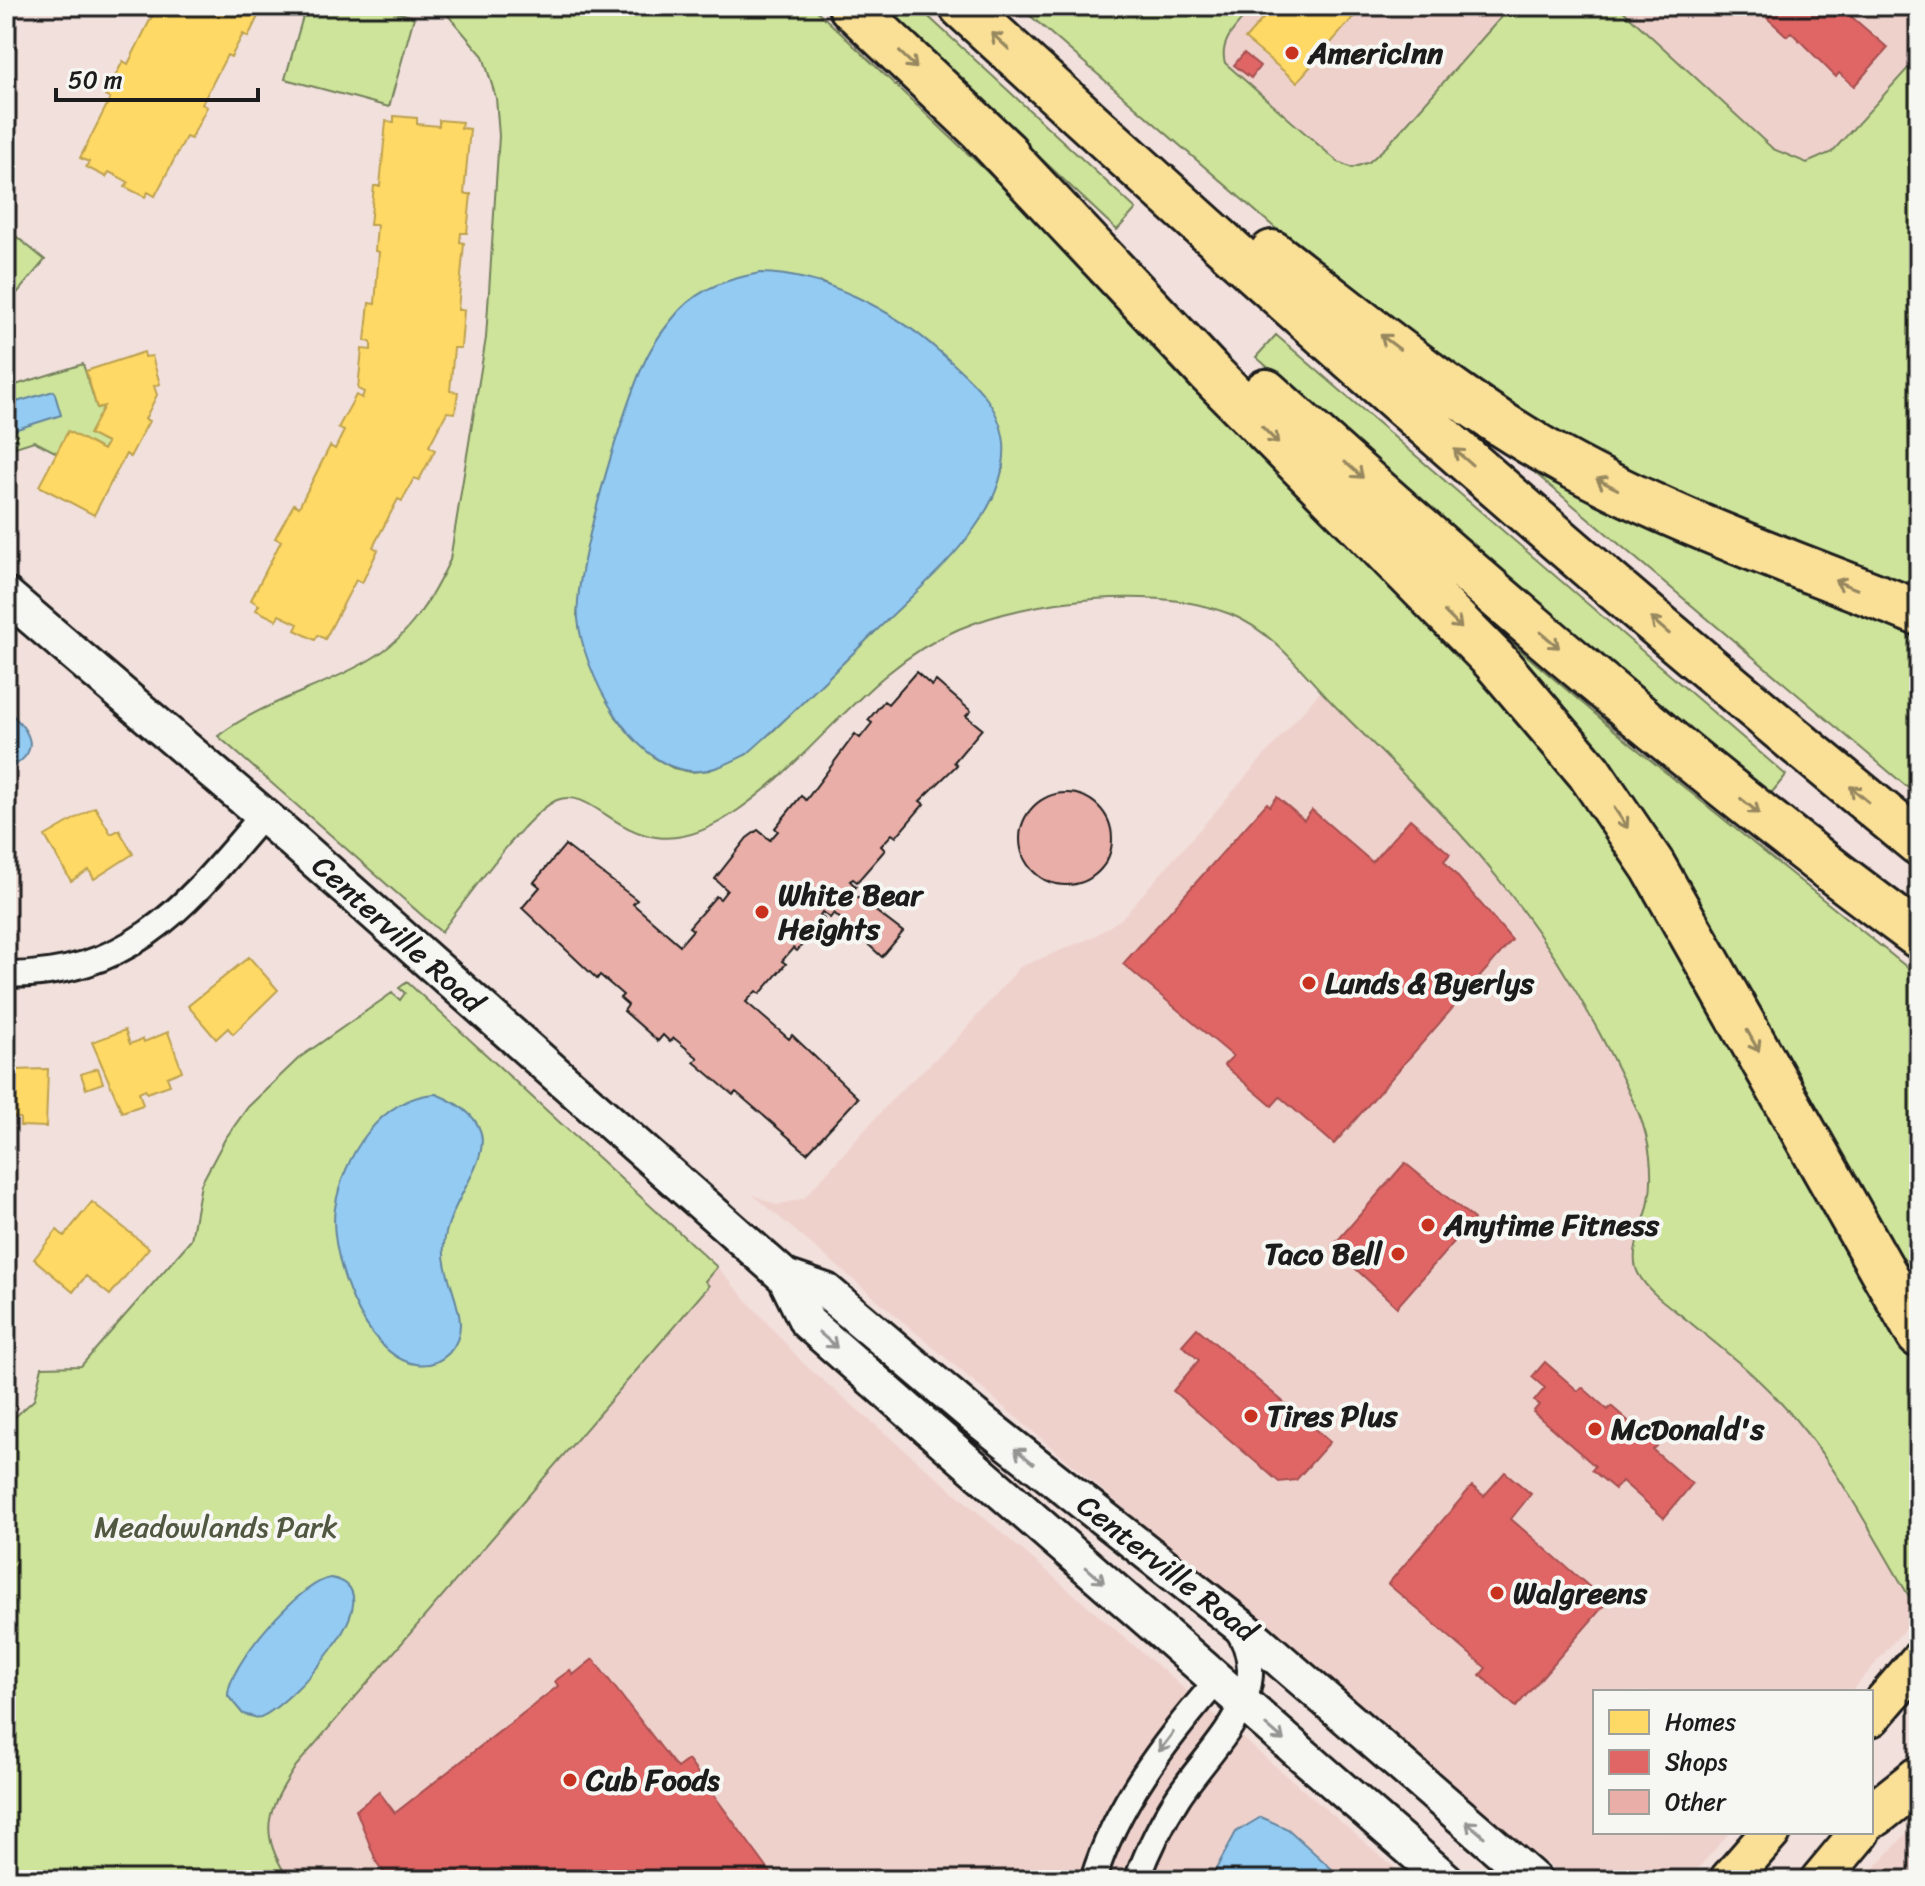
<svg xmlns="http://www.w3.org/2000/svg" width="1925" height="1886" font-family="Sriracha,sans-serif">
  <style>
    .built { fill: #efd1cc }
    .green { fill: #cde49a; stroke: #74805b; stroke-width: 2; fill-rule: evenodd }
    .water { fill: #94cbf3; stroke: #64859d; stroke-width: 2 }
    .homes { fill: #ffd966; stroke: #bba050; stroke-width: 2 }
    .shops { fill: #e06666; stroke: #a55050; stroke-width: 2 }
    .building { fill: #e9aea8; stroke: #1c1c1c; stroke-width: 2 }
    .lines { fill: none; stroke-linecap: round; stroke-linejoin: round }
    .minor-casing { stroke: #1c1c1c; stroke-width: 30 }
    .secondary-casing { stroke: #1c1c1c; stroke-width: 40 }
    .primary-casing { stroke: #1c1c1c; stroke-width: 44 }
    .motorway-casing { stroke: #1c1c1c; stroke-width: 50 }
    .minor { stroke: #f6f6f2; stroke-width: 24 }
    .secondary { stroke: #f6f6f2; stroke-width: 34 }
    .primary { stroke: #fadf96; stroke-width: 38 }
    .motorway { stroke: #fadf96; stroke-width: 44 }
    .oneway { stroke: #96875f }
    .oneway2 { stroke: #949492 }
    .poi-dot { fill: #c8321e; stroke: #f6f6f2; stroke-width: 3 }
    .labels { text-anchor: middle; stroke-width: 8; stroke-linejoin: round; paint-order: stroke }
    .poi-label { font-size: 30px; font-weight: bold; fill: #1c1c1c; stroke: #f6f6f2; text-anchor: start }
    .street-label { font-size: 30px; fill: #1c1c1c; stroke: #f6f6f2 }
    .park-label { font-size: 30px; fill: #515842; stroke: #f6f6f2 }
  </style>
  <rect width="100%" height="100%" fill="#f2e0dc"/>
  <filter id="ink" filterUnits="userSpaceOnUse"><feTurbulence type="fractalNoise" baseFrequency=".0125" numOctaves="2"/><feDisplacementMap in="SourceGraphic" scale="16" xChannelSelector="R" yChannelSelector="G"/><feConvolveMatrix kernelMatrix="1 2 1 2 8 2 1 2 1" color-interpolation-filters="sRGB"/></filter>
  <g filter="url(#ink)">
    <path class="built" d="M1050 6H1919V548Z
      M1397 604 1919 1612 1851 1692H1595V1832H1730L1688 1880H1570L1523 1846 753 1195 777 1205 804 1198 896 1095 954 1042 1020 967 1093 937 1121 919Z
      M717 1267 804 1364 1409 1880H283L240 1821Z
      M1919 1820V1880H1864L1880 1862Z"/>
    <path class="green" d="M306 6H374L414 17 389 107 285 79Z
      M440 6H812L1057 238 1448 634 1604 822 1919 1367V1613C1874 1540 1838 1463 1779 1401 1751 1371 1719 1346 1687 1320 1671 1307 1650 1294 1639 1275 1626 1253 1646 1224 1649 1201 1654 1173 1650 1141 1639 1114 1604 1035 1557 954 1504 886 1454 822 1395 766 1337 708 1304 675 1275 632 1230 614 1155 585 1033 598 959 629 869 667 817 755 738 810 633 885 602 782 557 800 526 813 464 903 441 932L218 736C265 700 321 689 371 659 409 637 432 598 450 560L486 338 499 136 496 98 483 56ZM821 282 898 321 932 345 1003 468 983 516 926 582 771 733 710 770 691 772 673 768 655 758 638 741 616 717 577 615 584 563 612 461Z
      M880 6H917L1136 209 1117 230Z
      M1019 6H1254C1240 23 1218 40 1225 63L1338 162 1352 168 1369 162 1386 147 1511 6H1618L1773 149 1807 163 1832 152 1919 56V601L1567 451 1312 260Z
      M6 228 45 260 13 298 6 292Z
      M1276 335 1786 775 1769 796 1517 585 1256 357Z
      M83 364 97 408 104 406 90 434 107 443 103 450 57 453 34 441 6 450V388Z
      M1537 470 1919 634V797L1536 474Z
      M1472 609 1627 741 1919 977V1300Z
      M407 982 717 1267 705 1281 709 1286 296 1766C266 1813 258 1831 289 1880H6V1425L34 1400 42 1367 81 1366 191 1240 201 1184 225 1139 248 1107 299 1058 392 993 400 1000 405 993 399 988Z"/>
    <path class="water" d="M760 273C824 274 892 309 940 352 968 377 1000 402 1004 443 1006 469 996 496 982 517 955 560 914 593 879 628 835 670 793 714 747 754 729 763 710 773 690 771 631 766 583 671 578 619 573 572 623 407 645 361 653 343 666 326 679 311 701 287 729 279 760 273Z
      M54 391 61 415 14 430 6 405Z
      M6 709C31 731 44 752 6 770Z
      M436 1094C531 1133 450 1184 444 1244 440 1282 478 1321 449 1353 440 1362 428 1366 416 1364 364 1357 328 1253 335 1208 343 1157 380 1097 436 1094Z
      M331 1578C401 1590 286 1710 258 1718L243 1714 228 1696C227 1666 301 1581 331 1578Z
      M1261 1817 1288 1829 1344 1880H1210L1236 1832Z"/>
    <path class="homes" d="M157 6H263L248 37 243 34 231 57 227 55 202 104 207 107 191 139 186 137 155 196 148 192 145 197 125 187 128 182 119 177 109 172 106 177 86 167 89 162 80 158 110 99 105 96 123 61 128 64Z
      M1274 6H1363L1297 82 1245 39Z
      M394 116 417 118V124L439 126V120L462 122 461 128 470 129 464 194H471L467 233H461L460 242 464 243 458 310H464L461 348H454L450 391 458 392 455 413 447 412 429 446 435 450 419 480 414 478 402 501 398 499 373 547 378 550 362 583 356 580 325 639 318 635 315 640 295 630 298 624 279 615 276 620 256 610 259 605 251 600 281 541 275 538 294 504 299 507 330 446 335 449 344 431 338 428 356 395 362 398 364 392 358 389 362 349 371 350V342L365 341 369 303 375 304 379 252 375 251 377 225H370L374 186H380L386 121 394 122Z
      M144 352 145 357 152 356 160 384 154 386 157 395 145 419 149 421 130 457 126 454 94 515 39 486 68 431 103 450 107 443 89 434 104 406 97 408 86 371Z
      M95 807 111 834 119 830 133 854 94 879 89 870 71 881 45 836Z
      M249 957 278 990 233 1034 228 1028 216 1039 188 1006Z
      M125 1030 130 1044 143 1039 144 1042 168 1032 182 1071 167 1077 170 1085 147 1093 145 1089 139 1092 143 1105 122 1112 92 1042Z
      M6 1066H12V1070L48 1069 46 1127 20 1126V1118L6 1117Z
      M98 1068 103 1083 86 1089 81 1074Z
      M92 1202 149 1248 110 1295 86 1276 73 1292 34 1259 57 1230 64 1236Z
      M6 1212H14L9 1262H6Z"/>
    <path class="shops" d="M1762 6H1839L1888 48 1854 86 1839 73 1836 77 1791 32 1787 36 1767 18 1771 14Z
      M1244 53 1260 66 1251 78 1234 65Z
      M1277 797 1304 820 1312 810 1372 862 1410 819 1450 854 1444 861 1512 940 1334 1144 1280 1097 1272 1106 1224 1065 1233 1056 1123 964 1267 803 1270 806Z
      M1405 1163 1474 1219 1397 1307 1332 1247Z
      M1197 1328 1330 1442 1296 1480 1279 1482 1173 1391 1199 1360 1182 1345Z
      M1545 1362 1578 1391 1582 1387 1608 1410 1611 1406 1657 1446 1653 1450 1692 1484 1664 1518 1622 1481 1615 1489 1592 1470 1595 1466 1533 1412 1539 1405 1534 1401 1545 1388 1532 1377Z
      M1505 1472 1531 1494 1511 1519 1607 1602 1516 1707 1480 1675 1486 1668 1388 1584 1472 1486 1484 1496Z
      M593 1659 677 1768 688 1760 776 1880H389L377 1863 356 1810 379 1792 395 1813 558 1686 555 1681 570 1670 573 1675Z"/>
    <path class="building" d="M916 672 932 686 936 681 971 711 966 716 982 729 954 762 957 765 920 801 924 804 896 837 892 834 881 846 885 850 857 882 853 879 850 881 856 887 852 893 903 932 882 957 834 913 830 918 822 912 820 915 824 919 797 951 793 948 782 961 786 964 760 994 756 991 746 1002 789 1039 792 1035 858 1098 807 1153 736 1092 733 1095 694 1062 698 1058 674 1038 670 1042 663 1035 658 1041 624 1011 628 1005 620 998 623 995 600 975 597 979 522 908 540 887 534 882 565 845 637 900 633 904 680 945 693 930 689 927 716 896 720 899 727 890 715 879 747 838 758 830 770 840 778 831 775 828 801 796 806 800 855 734 860 738 872 723 868 720 884 701 888 704Z
      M1020 839a46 46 0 1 1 92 0a46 46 0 1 1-92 0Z"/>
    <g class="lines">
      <defs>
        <path id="minor" d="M6 975C134 975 187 904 263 815
          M1093 1880C1116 1804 1165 1741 1216 1682
          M1137 1880C1148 1851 1161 1823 1178 1797 1211 1746 1281 1691 1235 1626"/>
        <path id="secondary" d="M6 595 291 839 785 1277 826 1291 974 1416 1249 1633 1534 1880
          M785 1277 807 1322 1446 1880"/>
        <path id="primary" d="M1871 1717 1919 1661
          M1729 1880 1771 1832
          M1820 1880 1860 1832"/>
        <path id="motorway" d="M851 6 1006 153
          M962 6C1274 293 1591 575 1919 843
          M985 134 1209 372 1494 660 1589 772 1653 866 1919 1335
          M1272 253C1360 320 1446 393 1542 449 1661 518 1792 562 1919 613
          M1266 392C1476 581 1691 768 1919 936
          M1875 1814 1919 1779"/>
      </defs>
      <use href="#minor" class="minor-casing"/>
      <use href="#secondary" class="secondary-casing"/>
      <use href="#primary" class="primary-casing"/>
      <use href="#motorway" class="motorway-casing"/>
      <use href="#minor" class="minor"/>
      <use href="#secondary" class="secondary"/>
      <use href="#primary" class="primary"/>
      <use href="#motorway" class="motorway"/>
    </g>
    <defs><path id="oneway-shaft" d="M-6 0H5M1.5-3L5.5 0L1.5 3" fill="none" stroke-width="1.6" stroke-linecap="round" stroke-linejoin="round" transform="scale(2)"/></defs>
    <g class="oneway">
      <use href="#oneway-shaft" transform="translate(1000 41) rotate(-137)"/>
      <use href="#oneway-shaft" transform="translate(908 60) rotate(44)"/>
      <use href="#oneway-shaft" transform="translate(1390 342) rotate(-143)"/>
      <use href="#oneway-shaft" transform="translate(1270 435) rotate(46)"/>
      <use href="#oneway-shaft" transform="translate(1463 457) rotate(-139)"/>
      <use href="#oneway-shaft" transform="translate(1354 470) rotate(41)"/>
      <use href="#oneway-shaft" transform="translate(1607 484) rotate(-153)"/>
      <use href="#oneway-shaft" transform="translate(1846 585) rotate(-159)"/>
      <use href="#oneway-shaft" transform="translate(1453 620) rotate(45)"/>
      <use href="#oneway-shaft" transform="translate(1660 626) rotate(-140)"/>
      <use href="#oneway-shaft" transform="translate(1550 640) rotate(40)"/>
      <use href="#oneway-shaft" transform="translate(1859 794) rotate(-140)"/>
      <use href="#oneway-shaft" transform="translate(1750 806) rotate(39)"/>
      <use href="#oneway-shaft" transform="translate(1621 818) rotate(56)"/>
      <use href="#oneway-shaft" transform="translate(1753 1041) rotate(61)"/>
    </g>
    <g class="oneway2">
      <use href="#oneway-shaft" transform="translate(828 1340) rotate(41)"/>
      <use href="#oneway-shaft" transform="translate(1024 1456) rotate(-142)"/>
      <use href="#oneway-shaft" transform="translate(1095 1575) rotate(41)"/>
      <use href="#oneway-shaft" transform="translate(1275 1733) rotate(41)"/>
      <use href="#oneway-shaft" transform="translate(1166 1742) rotate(127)"/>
      <use href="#oneway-shaft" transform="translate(1475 1829) rotate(-139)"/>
    </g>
  </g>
  <g class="poi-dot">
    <circle cx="1292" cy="53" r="8"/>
    <circle cx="762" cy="912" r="8"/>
    <circle cx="1309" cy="983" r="8"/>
    <circle cx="1428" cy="1225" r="8"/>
    <circle cx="1398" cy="1254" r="8"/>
    <circle cx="1251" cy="1416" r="8"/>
    <circle cx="1595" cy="1429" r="8"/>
    <circle cx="1497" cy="1593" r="8"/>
    <circle cx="570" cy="1780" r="8"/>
  </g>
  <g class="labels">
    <g class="poi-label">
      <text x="1308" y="63">AmericInn</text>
      <text x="778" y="905">White Bear<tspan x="778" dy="34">Heights</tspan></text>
      <text x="1325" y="993">Lunds &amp; Byerlys</text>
      <text x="1444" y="1235">Anytime Fitness</text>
      <text x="1382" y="1264" text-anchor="end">Taco Bell</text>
      <text x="1267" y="1426">Tires Plus</text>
      <text x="1611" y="1439">McDonald's</text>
      <text x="1513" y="1603">Walgreens</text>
      <text x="586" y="1790">Cub Foods</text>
    </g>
    <g class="street-label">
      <text transform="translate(398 934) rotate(42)" y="10">Centerville Road</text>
      <text transform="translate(1167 1568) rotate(38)" y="10">Centerville Road</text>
    </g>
    <g class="park-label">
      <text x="216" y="1537">Meadowlands Park</text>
    </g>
  </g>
  <rect width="1925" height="1886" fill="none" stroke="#f6f6f2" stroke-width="32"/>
  <rect x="16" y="16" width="1893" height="1854" fill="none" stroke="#1c1c1c" stroke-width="3" filter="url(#ink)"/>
  <rect x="1593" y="1690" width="280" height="144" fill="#f6f6f2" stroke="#9f9f9c" stroke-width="2"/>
  <rect x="1609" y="1710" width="40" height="24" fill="#ffd966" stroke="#9f9f9c" stroke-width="2"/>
  <text x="1665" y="1730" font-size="24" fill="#1c1c1c">Homes</text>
  <rect x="1609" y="1750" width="40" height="24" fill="#e06666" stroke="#9f9f9c" stroke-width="2"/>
  <text x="1665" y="1770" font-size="24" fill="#1c1c1c">Shops</text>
  <rect x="1609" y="1790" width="40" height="24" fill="#e9aea8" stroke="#9f9f9c" stroke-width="2"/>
  <text x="1665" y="1810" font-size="24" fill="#1c1c1c">Other</text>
  <path d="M56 88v12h202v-12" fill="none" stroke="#1c1c1c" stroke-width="4"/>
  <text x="68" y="88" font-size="24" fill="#1c1c1c" stroke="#f6f6f2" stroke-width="6" paint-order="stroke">50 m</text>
</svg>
